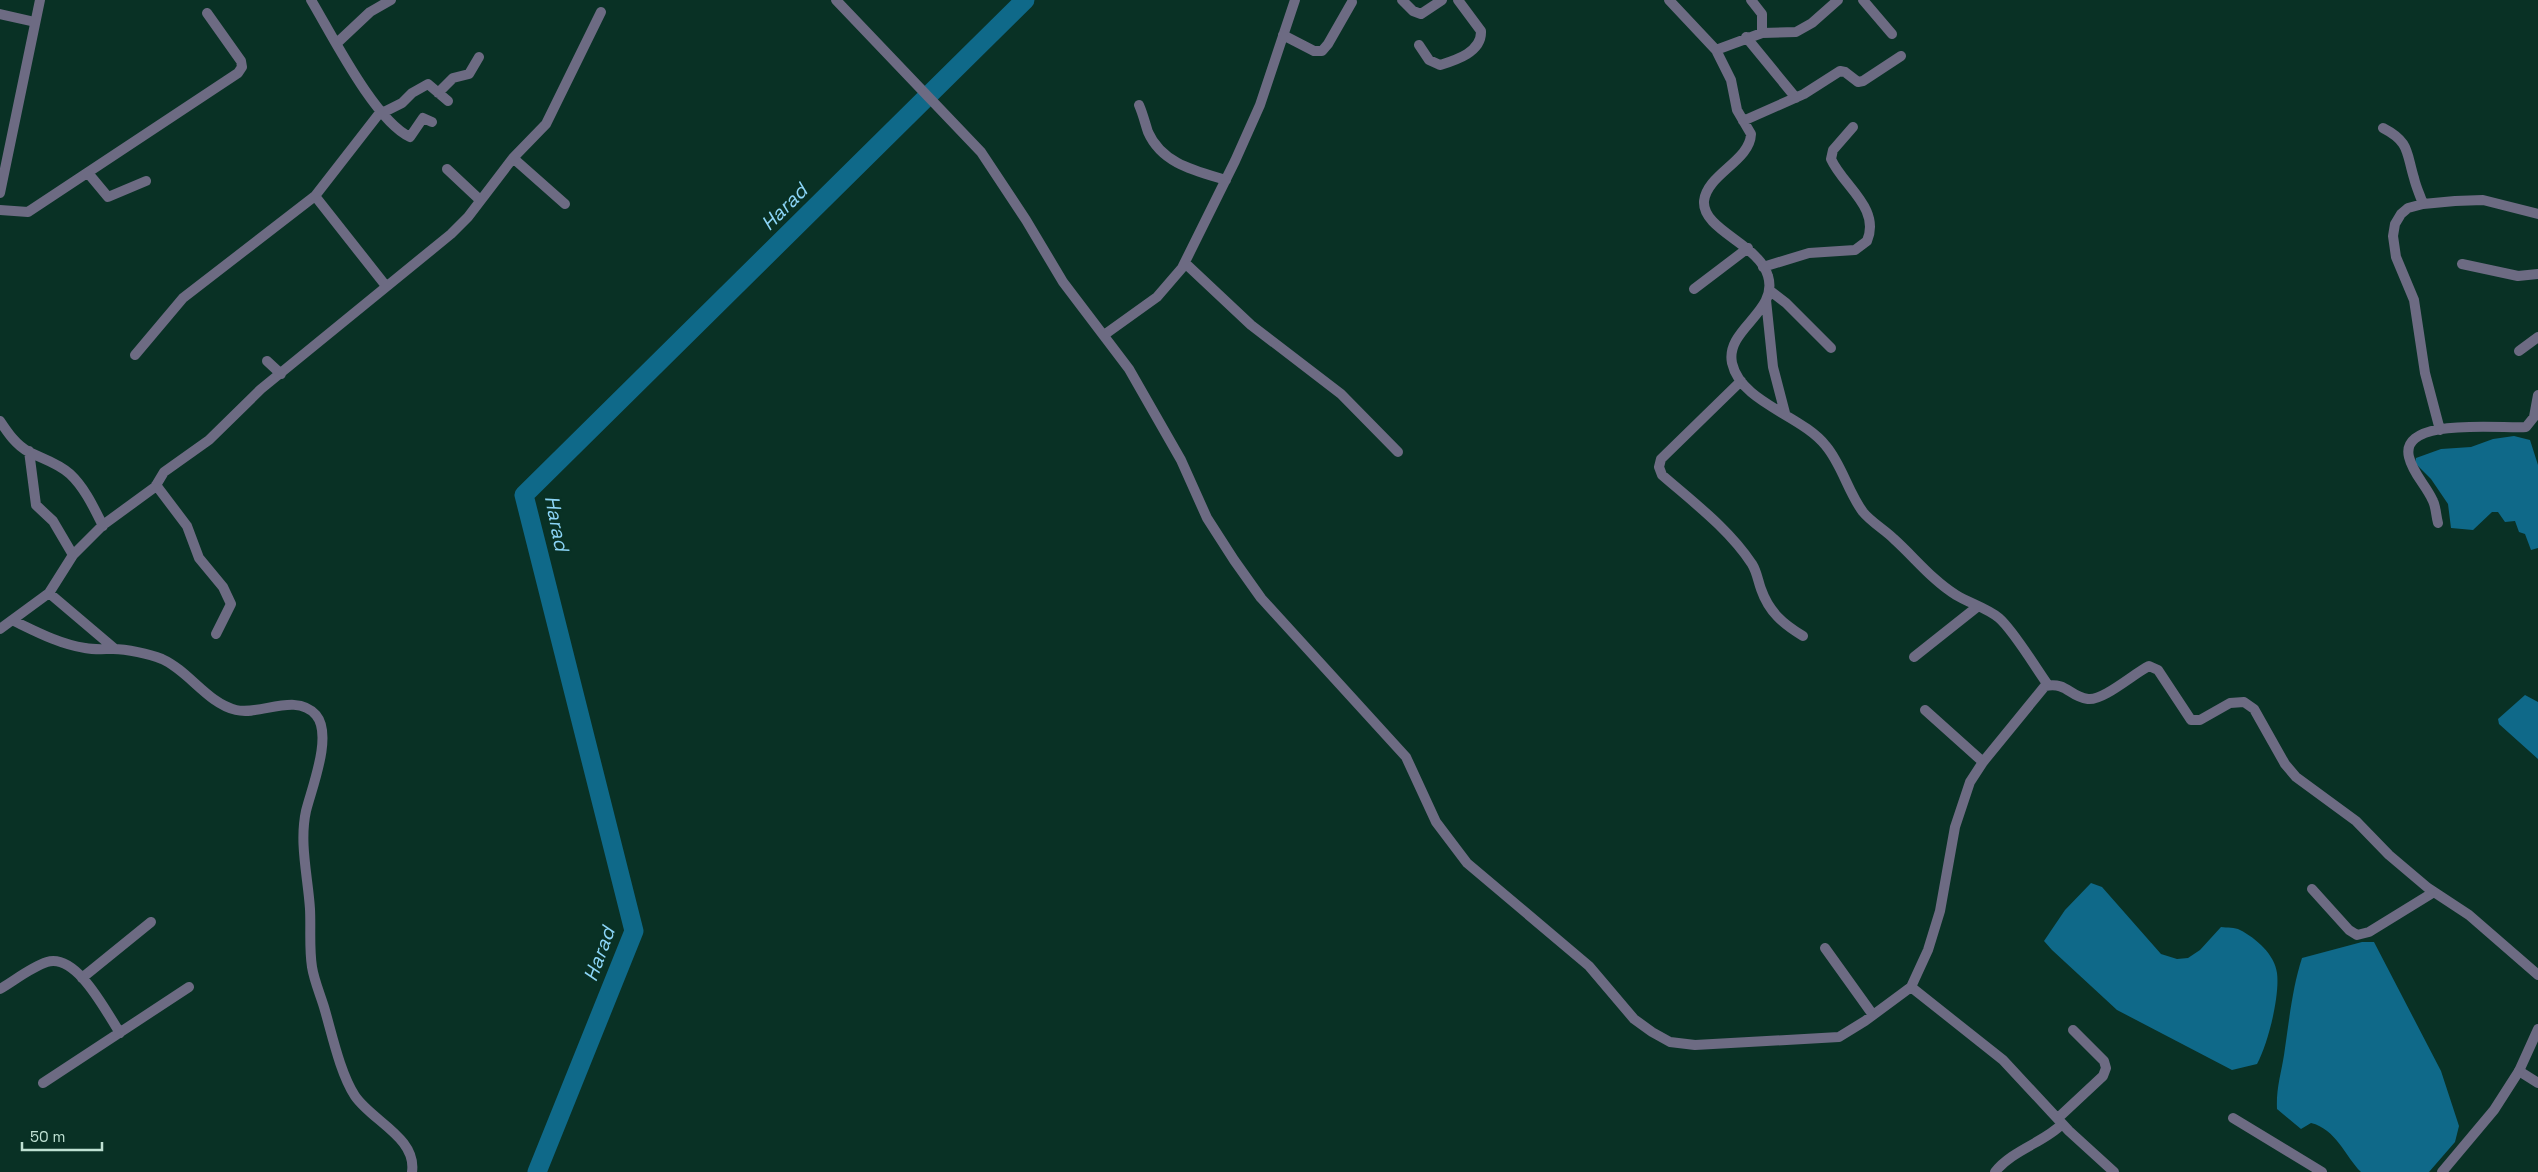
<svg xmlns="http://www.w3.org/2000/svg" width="2538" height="1172" font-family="'Space Grotesk',sans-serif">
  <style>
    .water { fill: #0f6989 }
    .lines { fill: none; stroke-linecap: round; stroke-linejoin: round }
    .river { stroke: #0f6989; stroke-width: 19 }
    .minor { stroke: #6d6b83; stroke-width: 10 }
    .tertiary { stroke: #6d6b83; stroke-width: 10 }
    .labels { text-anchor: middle; stroke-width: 4.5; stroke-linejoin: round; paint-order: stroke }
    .water-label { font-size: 20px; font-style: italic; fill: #8cd5f7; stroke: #093125 }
  </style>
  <rect width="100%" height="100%" fill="#093125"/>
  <path class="water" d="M2514 436 2530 440 2538 465V548L2531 550 2525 534 2519 532 2515 521 2505 522 2498 512H2492L2473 530 2451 528 2448 504 2431 479 2415 463 2416 458 2441 449 2471 447 2493 439Z
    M2525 695 2538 702V759L2499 724 2498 719Z
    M2091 883 2102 887 2161 954 2177 959 2188 958 2200 950 2221 927C2227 928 2235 927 2240 930 2256 938 2275 955 2277 973 2280 996 2268 1044 2257 1064L2232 1070 2117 1010 2052 950 2044 941 2065 910Z
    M2362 942H2374L2441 1071 2459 1126 2455 1142 2429 1172H2361C2345 1156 2336 1129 2311 1123L2301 1129 2277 1109C2276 1089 2281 1074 2284 1055 2289 1022 2292 989 2302 958Z"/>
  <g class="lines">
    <path class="river" d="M537 1172 634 931 524 495 1025 0"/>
    <path class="minor" d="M311 0C332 35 375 121 410 137L423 118 432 122
      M836 0 981 152 1026 220 1063 282 1129 369 1181 460 1207 518 1234 560 1261 598 1406 757 1436 822 1467 863 1589 966 1634 1019 1652 1032 1670 1042 1695 1045 1839 1037 1865 1021 1911 987 1928 950 1940 911 1955 827 1970 782 1983 762 2045 686C2068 682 2068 696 2088 699 2103 701 2133 674 2149 666L2158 670 2191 720H2200L2230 703 2244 702 2254 709 2285 764 2296 777 2356 821 2389 855 2428 888 2469 915 2538 975
      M1402 0 1413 11 1421 14 1442 0
      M1669 0 1716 50 1731 80 1737 110 1751 134C1750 161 1707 174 1704 201 1702 230 1759 244 1768 276 1779 312 1725 329 1732 363 1741 403 1802 415 1826 446 1842 465 1848 492 1863 512 1871 522 1885 530 1894 539 1915 558 1932 580 1956 595 1969 603 1987 608 1999 618 2014 631 2035 667 2048 685
      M1751 0 1762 14V33
      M1863 0 1892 34
      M0 14 35 22
      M1283 35 1314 51H1322L1328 44 1352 2
      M1746 37 1796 98
      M337 43 370 12 391 0
      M1419 45 1429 60 1440 65C1456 60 1482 52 1481 31L1458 0
      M1716 50 1762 33 1796 32 1812 23 1838 0
      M438 93 453 78 469 74 479 57
      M1139 105C1143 114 1145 123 1148 132 1162 164 1196 171 1226 180
      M1743 121 1804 94 1840 71 1845 72 1858 82 1863 81 1901 56
      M2383 128C2410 142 2406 152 2414 178 2416 187 2420 195 2423 204
      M513 158 565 204
      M447 169 480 200
      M88 173 108 197 146 181
      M315 196 386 286
      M0 210 28 212 238 73 242 67 241 61 207 13
      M1185 263 1251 325 1341 394 1398 452
      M2462 264 2518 276 2538 274
      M1763 267 1809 253 1855 250 1867 241C1881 208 1843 186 1831 159L1833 150 1853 127
      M1694 289 1748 248
      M1769 290 1786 303 1831 348
      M1766 300 1773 367 1785 413
      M1104 335 1157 297 1182 268 1235 161 1260 105 1295 0
      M2519 351 2538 337
      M135 355 183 298 315 196 378 115 402 103 412 93 428 84 448 101
      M267 361 281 374
      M1741 381 1661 459 1659 467 1662 475C1693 502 1729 529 1752 564 1757 572 1758 581 1761 589 1769 612 1783 624 1803 636
      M0 421C8 433 16 445 29 452 43 459 58 463 70 474 85 488 94 508 103 526
      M2440 430 2425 373 2414 300 2396 257 2393 236 2395 224 2401 214 2408 208 2423 204 2455 201 2483 200 2538 214
      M29 451 36 505 53 521 73 555
      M156 485 187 526 199 558 223 587 231 604 216 634
      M2438 523C2436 516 2436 507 2433 501 2426 485 2413 474 2409 457 2399 416 2503 429 2526 427L2534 417 2538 395
      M49 593 115 649
      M12 620C35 631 59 644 85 648 95 650 104 649 113 649 127 649 149 654 162 659 189 671 207 703 236 710 260 716 296 692 316 715 333 735 312 787 306 811 299 843 308 877 310 909 311 928 309 948 312 967 314 980 320 994 324 1007 332 1034 340 1073 355 1096 372 1121 417 1138 412 1172
      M0 629 49 593 73 555 103 525 155 487 164 472 209 440 261 389 451 234 468 217 513 158 546 124 601 12
      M1914 657 1977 607
      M1925 710 1983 762
      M2312 889 2349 930 2357 935 2369 932 2434 892
      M1825 948 1873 1015
      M82 978 151 922
      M1911 987 2003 1060 2069 1131 2114 1172
      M0 989C14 981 31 967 47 962 77 953 106 1012 120 1033
      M2519 1071 2538 1083
      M43 1083 189 987
      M2058 1118 2103 1076 2106 1068 2104 1061 2073 1030
      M2233 1118 2322 1172
      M1995 1172C2012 1150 2045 1142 2062 1124"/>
    <path class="tertiary" d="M0 193 40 0
      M2442 1172 2494 1110 2519 1071 2538 1029"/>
  </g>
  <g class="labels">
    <g class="water-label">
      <text transform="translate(784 207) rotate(-45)" y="7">Harad</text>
      <text transform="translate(557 523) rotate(79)" y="7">Harad</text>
      <text transform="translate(599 954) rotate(-70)" y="7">Harad</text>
    </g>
  </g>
  <path d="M22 1142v8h80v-8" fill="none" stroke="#bfe1d3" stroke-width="2.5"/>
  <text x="30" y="1142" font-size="15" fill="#bfe1d3" stroke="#093125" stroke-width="4" paint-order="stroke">50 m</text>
</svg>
